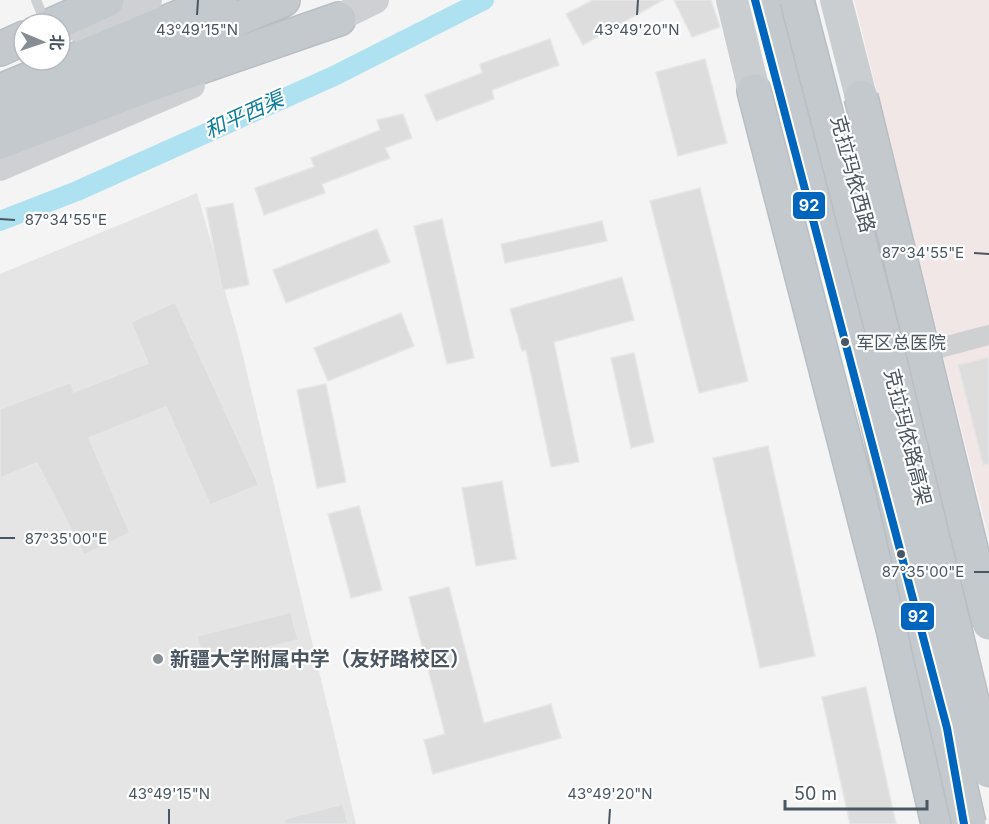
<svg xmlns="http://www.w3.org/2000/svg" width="989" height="824" font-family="Inter,'Noto Sans SC',sans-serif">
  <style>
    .education { fill: #e6e5e6 }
    .medical { fill: #f1e7e6 }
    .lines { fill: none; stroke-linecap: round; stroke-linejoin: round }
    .canal { stroke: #aee2f0; stroke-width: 20 }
    .building { fill: #ddddde; stroke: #e5e6e7; stroke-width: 1.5 }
    .trunk-casing { stroke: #b9bec3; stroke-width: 36 }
    .service { stroke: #ced0d2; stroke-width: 10 }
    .minor { stroke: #ced0d2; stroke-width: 20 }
    .secondary { stroke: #ced0d4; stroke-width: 28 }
    .primary { stroke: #caced1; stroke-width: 32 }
    .trunk { stroke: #c4c9cd; stroke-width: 33 }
    .trunk-bridge-casing { stroke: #b9bec3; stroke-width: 36; stroke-linecap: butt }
    .trunk-bridge { stroke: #c4c9cd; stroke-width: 33 }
    .bus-1-casing { stroke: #fff; stroke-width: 12 }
    .bus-1 { stroke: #0065bd; stroke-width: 8 }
    .ticks { fill: none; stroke: #4a5661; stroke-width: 2 }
    .bus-dot { fill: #4a5661; stroke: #fff; stroke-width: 2 }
    .poi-dot { fill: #868d94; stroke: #fff; stroke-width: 2 }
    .labels { text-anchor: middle; stroke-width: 4.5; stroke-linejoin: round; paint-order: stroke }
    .bus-label { font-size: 18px; fill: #4a5661; stroke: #fff; text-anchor: start }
    .street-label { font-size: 20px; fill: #4a5661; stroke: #fff }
    .poi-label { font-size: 20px; font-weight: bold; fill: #4a5661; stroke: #fff; text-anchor: start }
    .water-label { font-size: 21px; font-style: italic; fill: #0c7c9b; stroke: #fff }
    .ticks-label { font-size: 15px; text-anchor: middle; fill: #4a5661; stroke: #fff; stroke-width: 4.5; stroke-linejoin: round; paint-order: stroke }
    .line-badge { stroke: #fff; stroke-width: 2 }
    .badge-label { font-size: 16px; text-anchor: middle; font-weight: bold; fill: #fff }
  </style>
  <rect width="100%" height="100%" fill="#f4f4f4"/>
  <path class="education" d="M197 193 239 340 356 824H0V274Z"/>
  <path class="medical" d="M854 0H989V539Z"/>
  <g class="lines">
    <path class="canal" d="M0 221 77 191 334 76 484 0"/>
  </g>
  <path class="building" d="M593 0H663L583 45 566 14Z
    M674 0H711L720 27 692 37Z
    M550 39 559 65 492 90 494 99 436 121 425 95 482 73 480 64Z
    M705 59 727 143 678 156 656 72Z
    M403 114 412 138 385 148 390 158 322 184 325 193 264 215 255 188 314 167 311 158 380 130 377 120Z
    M700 188 748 381 699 393 650 201Z
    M233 203 249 285 222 290 206 208Z
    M442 219 474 358 447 364 414 226Z
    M602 221 607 241 505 263 501 244Z
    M377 229 390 262 286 303 273 270Z
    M622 277 634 320 554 342 579 462 551 467 526 350 522 351 510 309Z
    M175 302 259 485 210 505 166 407 89 438 130 533 84 555 37 463 0 478V409L71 382 74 392 148 363 131 322Z
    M401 313 414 346 328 381 314 348Z
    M634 353 654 442 631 448 611 358Z
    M989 357V464L983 465 958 365Z
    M326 384 346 482 317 488 297 390Z
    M768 446 815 656 760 668 713 458Z
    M502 481 516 559 476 566 462 488Z
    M359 506 382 590 351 598 328 514Z
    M449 587 484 723 551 704 561 738 433 774 424 740 445 734 409 597Z
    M291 612 298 640 204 663 197 636Z
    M866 687 896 824H850L822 697Z
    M343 804 348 824H285L284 819Z"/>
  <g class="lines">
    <defs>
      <path id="trunk" d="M769 0 865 367
        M54 24 107 0
        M0 49 24 38
        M0 91 220 0
        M754 91 893 629 938 824
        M0 117 283 0
        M0 142 140 88 339 19"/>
    </defs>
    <use href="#trunk" class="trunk-casing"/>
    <path class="service" d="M36 0 46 24"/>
    <path class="minor" d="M913 355 989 335"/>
    <path class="secondary" d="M78 28 148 0
      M318 28 375 0
      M0 167 191 85"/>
    <path class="primary" d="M732 0 754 91
      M836 0 861 97"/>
    <use href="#trunk" class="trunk"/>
    <defs>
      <path id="trunk-bridge" d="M797 0 890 361 989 771
        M861 97 989 623
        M865 367 969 824"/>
    </defs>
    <use href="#trunk-bridge" class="trunk-bridge-casing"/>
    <use href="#trunk-bridge" class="trunk-bridge"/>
    <defs>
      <path id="bus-1" d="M755 0 947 728 964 824"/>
    </defs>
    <use href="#bus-1" class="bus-1-casing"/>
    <use href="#bus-1" class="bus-1"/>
  </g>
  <path class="ticks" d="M197 15 198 0M637 15 638 0M0 219 15 220M974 253 989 254M0 538H15M974 572H989M169 824V809M609 824 610 809"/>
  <g class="bus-dot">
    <circle cx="845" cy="342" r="5"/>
    <circle cx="901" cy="554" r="5"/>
  </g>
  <circle class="poi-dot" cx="158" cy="659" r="6"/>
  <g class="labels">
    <g class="bus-label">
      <text x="856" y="349">军区总医院</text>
    </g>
    <g class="street-label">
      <text transform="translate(853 174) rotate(75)" y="7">克拉玛依西路</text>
      <text transform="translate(908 437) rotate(76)" y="7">克拉玛依路高架</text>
    </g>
    <g class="poi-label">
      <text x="170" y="666">新疆大学附属中学（友好路校区）</text>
    </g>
    <g class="water-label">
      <text transform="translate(244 115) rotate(-24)" y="7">和平西渠</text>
    </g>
  </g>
  <g class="ticks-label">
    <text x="197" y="35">43°49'15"N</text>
    <text x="637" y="35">43°49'20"N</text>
    <text x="66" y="225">87°34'55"E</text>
    <text x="923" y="258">87°34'55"E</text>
    <text x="66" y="544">87°35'00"E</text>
    <text x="923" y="577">87°35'00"E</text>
    <text x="169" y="799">43°49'15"N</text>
    <text x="610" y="799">43°49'20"N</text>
  </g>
  <g class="line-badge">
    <rect x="792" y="191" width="34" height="29" rx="6" fill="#0065bd"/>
    <rect x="900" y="602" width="35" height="29" rx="6" fill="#0065bd"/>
  </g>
  <g class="badge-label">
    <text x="809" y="211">92</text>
    <text x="918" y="622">92</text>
  </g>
  <g transform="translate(42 42) rotate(92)"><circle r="28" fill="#ffffff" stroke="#b7bbc0" stroke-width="1.5"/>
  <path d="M0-4.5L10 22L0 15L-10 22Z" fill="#868d94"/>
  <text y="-9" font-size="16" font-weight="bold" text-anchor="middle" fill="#4a5661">北</text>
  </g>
  <path d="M785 800v9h142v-9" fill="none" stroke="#4a5661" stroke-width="3"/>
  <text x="794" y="800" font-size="18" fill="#4a5661" stroke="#ffffff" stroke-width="4.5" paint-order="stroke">50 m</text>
</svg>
